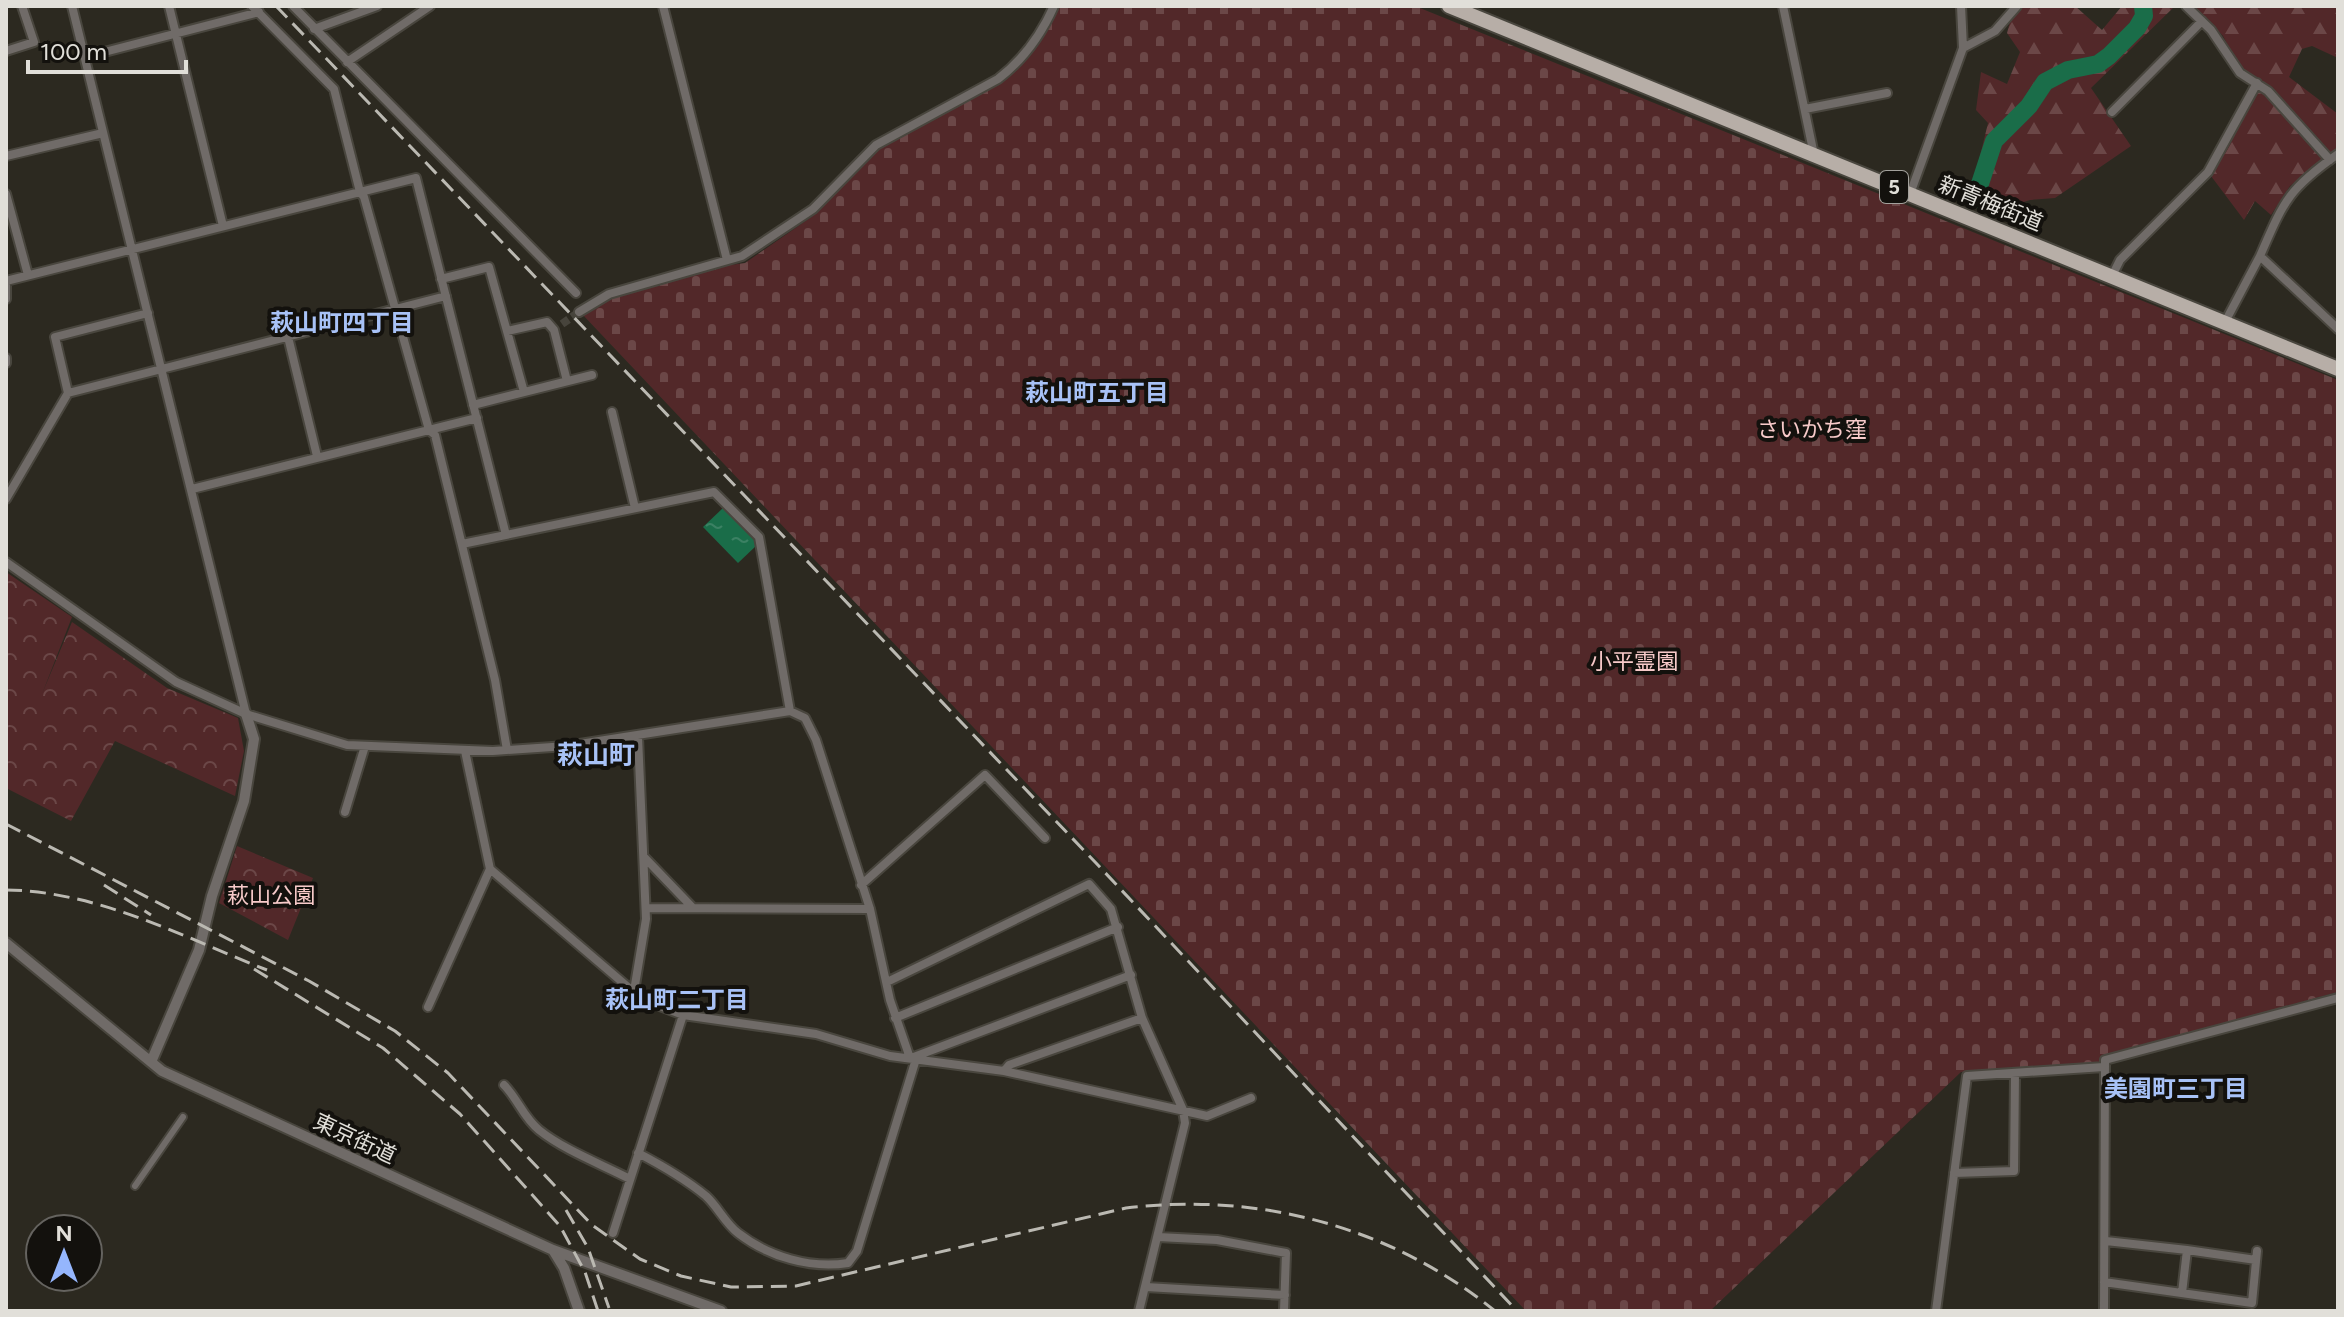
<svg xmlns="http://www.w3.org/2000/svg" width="2344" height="1317" font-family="Figtree,'Noto Sans JP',sans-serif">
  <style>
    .forest { fill: url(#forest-firs) }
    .cemetery { fill: url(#cemetery-stones) }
    .park { fill: url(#park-crowns) }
    .water { fill: url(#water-ripples) }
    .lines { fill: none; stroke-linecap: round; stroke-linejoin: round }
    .river { stroke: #1a6d49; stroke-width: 18 }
    .minor-tunnel { stroke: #47443c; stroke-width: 8; stroke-dasharray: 8 4; stroke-linecap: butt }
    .pedestrian-casing { stroke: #49463e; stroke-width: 10 }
    .minor-casing { stroke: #49463e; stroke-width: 12 }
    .tertiary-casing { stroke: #49463e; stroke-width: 14 }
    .primary-casing { stroke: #49463e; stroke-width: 18 }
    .pedestrian { stroke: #706b68; stroke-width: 6 }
    .minor { stroke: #706b68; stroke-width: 8 }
    .tertiary { stroke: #706b68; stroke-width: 10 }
    .primary { stroke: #b7aea7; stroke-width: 14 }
    .rail { stroke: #bbb9b2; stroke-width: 3; stroke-dasharray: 16 8; stroke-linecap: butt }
    .labels { text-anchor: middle; stroke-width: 8; stroke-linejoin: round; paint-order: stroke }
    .shield { fill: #13110d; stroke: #a3a19c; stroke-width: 2 }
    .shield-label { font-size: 20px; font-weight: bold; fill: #e1dfd9 }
    .street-label { font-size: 22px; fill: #e1dfd9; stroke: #13110d }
    .park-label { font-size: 22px; fill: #f7cac9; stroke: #13110d }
    .neighbourhood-label { font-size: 24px; font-weight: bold; fill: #a8c2f7; stroke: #13110d }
    .quarter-label { font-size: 26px; font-weight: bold; fill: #a8c2f7; stroke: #13110d }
  </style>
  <defs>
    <pattern id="forest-firs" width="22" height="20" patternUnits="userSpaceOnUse" patternTransform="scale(2)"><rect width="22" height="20" fill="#522829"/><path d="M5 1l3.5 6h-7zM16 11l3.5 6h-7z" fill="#6b4747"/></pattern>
    <pattern id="cemetery-stones" width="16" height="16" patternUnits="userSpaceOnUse" patternTransform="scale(2)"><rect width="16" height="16" fill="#522829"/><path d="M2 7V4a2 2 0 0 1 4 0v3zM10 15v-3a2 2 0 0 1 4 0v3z" fill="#6b4747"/></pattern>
    <pattern id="park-crowns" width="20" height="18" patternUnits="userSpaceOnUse" patternTransform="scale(2)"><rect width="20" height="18" fill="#522829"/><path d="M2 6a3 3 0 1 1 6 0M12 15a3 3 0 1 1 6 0" fill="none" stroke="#6b4747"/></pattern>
    <pattern id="water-ripples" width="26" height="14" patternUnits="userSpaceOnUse" patternTransform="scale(2)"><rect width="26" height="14" fill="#1a6d49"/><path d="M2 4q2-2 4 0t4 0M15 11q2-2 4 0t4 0" fill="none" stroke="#3b8163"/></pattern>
  </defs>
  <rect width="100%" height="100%" fill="#2c2920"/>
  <path class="forest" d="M2024 6H2075L2102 30 2122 6H2175L2091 88 2131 146 2055 198 2030 200 2005 208 1972 189 1988 123 1976 110 1981 72 2007 84 2020 52 2007 33 2010 22Z
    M2194 6H2338V58L2312 46 2302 49 2289 77 2338 114V149L2290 186 2271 215 2255 201 2244 220 2211 176 2261 81 2239 67 2223 36Z"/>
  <path class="cemetery" d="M1059 6H1415L2338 380V992L2102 1057 2099 1068 1961 1072 1710 1311H1526L582 314 611 297 716 267 745 263 817 213 879 146 1001 82 1034 49Z"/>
  <path class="park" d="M6 572 72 617 42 694 72 622 167 688 238 718 244 751 235 796 115 741 71 821 6 788Z
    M237 846 313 878 288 940 219 903Z"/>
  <path class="water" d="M723 508 758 544 738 563 703 527Z"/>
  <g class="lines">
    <path class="river" d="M1975 199 1994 141 2029 106 2045 82 2068 70 2098 64 2109 56 2137 28 2144 16 2143 6"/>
    <path class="minor-tunnel" d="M562 324 579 312"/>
    <defs>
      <path id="pedestrian" d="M135 1186 183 1117"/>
      <path id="minor" d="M72 6 246 714
        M169 6 223 226
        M252 6 334 89 360 192 364 197 429 430 435 435 495 680 507 750
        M293 6 576 293
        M663 6 727 260
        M1783 6 1814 155
        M1961 6 1963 48
        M2186 6 2211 30 2240 73 2268 91 2330 160
        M314 29 377 6
        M6 51 34 42 22 6
        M85 57 259 12
        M347 62 430 6
        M1805 109 1887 93
        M2112 112 2202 21
        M2338 154C2288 189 2284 201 2260 256L2338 329
        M6 156 103 133
        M6 194 28 275
        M1910 194 1963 48 1995 31 2017 6
        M2112 276 2120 260 2208 172 2257 83
        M441 279 489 267 524 392
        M6 281 416 178 506 535
        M6 285V299
        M579 312 609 294 742 256 813 209 876 145 998 79C1023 60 1041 35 1054 6
        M2225 322 2260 256
        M507 331 547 322 554 330 567 381
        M288 337 317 456
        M6 358V363
        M68 393 446 296
        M473 405 592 375
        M612 412 635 508
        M192 489 477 418
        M6 499 68 393 55 337 148 313
        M462 544 714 492 759 537 790 711
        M6 562 176 682 246 714 347 745 493 751 567 746 790 711 805 718 816 740 870 909 890 1000 910 1058
        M465 751 490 869 642 999 683 1015 816 1034 890 1056 1004 1071 1207 1116 1251 1098
        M345 812 365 746
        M644 857 692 907
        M861 885 985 775 1045 838
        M646 908 870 909
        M887 982 1089 884 1111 909 1142 1018 1183 1110 1185 1123 1139 1311
        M634 991 646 919 638 737
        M428 1007 490 869
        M895 1018 1118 927
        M911 1058 1131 975
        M1004 1071 1009 1065 1142 1018
        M504 1085C518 1099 523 1117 539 1130 564 1150 601 1164 630 1179
        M638 1153C663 1166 684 1178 706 1196 718 1207 725 1223 738 1233 769 1257 811 1269 848 1263L857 1251 916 1059
        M1954 1173 2014 1171 2015 1074
        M613 1233 683 1015
        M1158 1237 1217 1240 1286 1253 1284 1311
        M2106 1241 2187 1250
        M2104 1282 2252 1303 2257 1251
        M1146 1287 1285 1295
        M2182 1293 2187 1250 2256 1260
        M1936 1311 1967 1076 2104 1067
        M2104 1311 2105 1060 2338 998"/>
      <path id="tertiary" d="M6 943 162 1071 553 1250 721 1311
        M151 1062 199 950 212 896 244 801 254 739 246 714
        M553 1250 564 1268 579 1311"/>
      <path id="primary" d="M1449 6 2338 369"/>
    </defs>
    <use href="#pedestrian" class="pedestrian-casing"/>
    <use href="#minor" class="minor-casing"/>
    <use href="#tertiary" class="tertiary-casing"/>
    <use href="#primary" class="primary-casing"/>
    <use href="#pedestrian" class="pedestrian"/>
    <use href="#minor" class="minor"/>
    <use href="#tertiary" class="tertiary"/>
    <use href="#primary" class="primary"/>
    <path class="rail" d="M276 6 1096 863 1517 1311
      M6 824 309 981 395 1031 448 1073 592 1225 640 1259 681 1276 731 1287 796 1286 1126 1208C1259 1192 1390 1226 1495 1311
      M104 885 151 915
      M6 890C98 891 183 937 267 970
      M254 969 383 1048 460 1114 560 1226 585 1272 598 1311
      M566 1210 588 1248 609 1308"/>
  </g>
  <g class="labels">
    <rect class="shield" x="1880" y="171" width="28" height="32" rx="6"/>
    <g class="shield-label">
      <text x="1894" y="194">5</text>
    </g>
    <g class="street-label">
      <text transform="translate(1991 203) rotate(22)" y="8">新青梅街道</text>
      <text transform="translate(355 1138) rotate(25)" y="8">東京街道</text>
    </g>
    <g class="park-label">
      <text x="1812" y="437">さいかち窪</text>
      <text x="1634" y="669">小平霊園</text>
      <text x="271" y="903">萩山公園</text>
    </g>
    <g class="neighbourhood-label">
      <text x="342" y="331">萩山町四丁目</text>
      <text x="1097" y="401">萩山町五丁目</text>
      <text x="677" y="1008">萩山町二丁目</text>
      <text x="2176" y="1097">美園町三丁目</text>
    </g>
    <g class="quarter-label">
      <text x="596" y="764">萩山町</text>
    </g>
  </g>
  <rect width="2344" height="1317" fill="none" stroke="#e1dfd9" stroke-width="16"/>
  <g transform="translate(64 1253)"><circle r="38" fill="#13110d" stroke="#65635f" stroke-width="2"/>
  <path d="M0-6L14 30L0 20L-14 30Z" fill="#95b6fd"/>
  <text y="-12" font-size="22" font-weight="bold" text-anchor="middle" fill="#e1dfd9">N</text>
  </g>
  <path d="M28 60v12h158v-12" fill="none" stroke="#e1dfd9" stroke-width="4"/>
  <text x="40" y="60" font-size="24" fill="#e1dfd9" stroke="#13110d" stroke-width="6" paint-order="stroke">100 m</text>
</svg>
